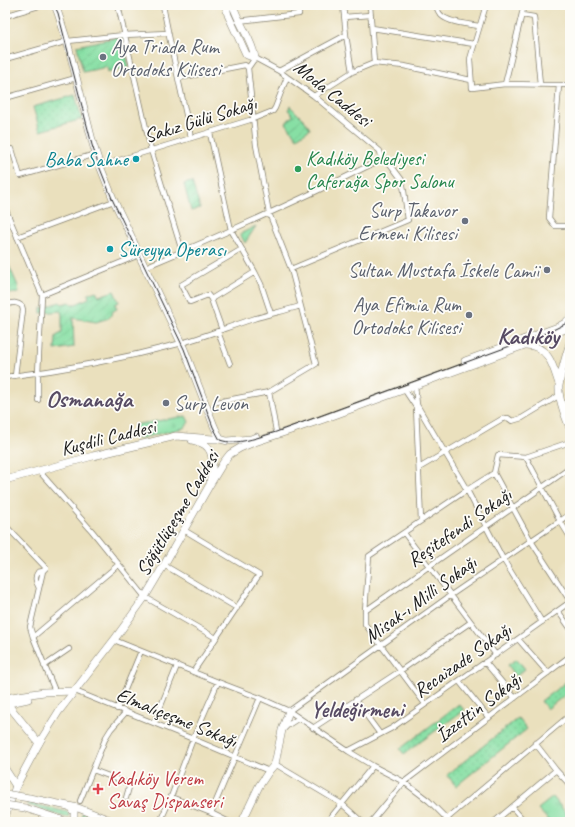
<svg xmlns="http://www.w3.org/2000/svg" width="575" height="827" font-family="Caveat,sans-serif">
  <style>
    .grass { fill: url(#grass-dots); stroke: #527e60 }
    .park { fill: url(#park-tufts); stroke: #527e60 }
    .garden { fill: url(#garden-furrows); stroke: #527e60 }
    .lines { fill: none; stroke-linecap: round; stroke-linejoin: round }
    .street-casing { stroke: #837e6c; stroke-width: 6 }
    .secondary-casing { stroke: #837e6c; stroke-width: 8 }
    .primary-casing { stroke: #837e6c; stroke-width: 8 }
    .street { stroke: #fff; stroke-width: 4.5 }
    .secondary { stroke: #fff; stroke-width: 7 }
    .primary { stroke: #fff; stroke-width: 7 }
    .tram { stroke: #1c1c1c; stroke-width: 1 }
    .primary-bridge-casing { stroke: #837e6c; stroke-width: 8; stroke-linecap: butt }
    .primary-bridge { stroke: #fff; stroke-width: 7 }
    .worship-dot { fill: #6b7280; stroke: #fdfcf7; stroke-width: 1.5 }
    .culture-dot { fill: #0f9aa8; stroke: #fdfcf7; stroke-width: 1.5 }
    .leisure-dot { fill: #2e9e5b; stroke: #fdfcf7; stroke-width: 1.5 }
    .health-dot { fill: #e0444e; stroke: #fdfcf7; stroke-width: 1.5 }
    .labels { text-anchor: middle; stroke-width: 3.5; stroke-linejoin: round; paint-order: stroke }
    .worship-label { font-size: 20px; fill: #5b616d; stroke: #fdfcf7; text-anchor: end }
    .street-label { font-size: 20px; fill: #1c1c1c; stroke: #fdfcf7 }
    .leisure-label { font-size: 20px; fill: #27864d; stroke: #fdfcf7; text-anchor: start }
    .culture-label { font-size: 20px; fill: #0d838f; stroke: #fdfcf7; text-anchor: end }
    .health-label { font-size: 20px; fill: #be3a42; stroke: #fdfcf7; text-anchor: start }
    .quarter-label { font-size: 22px; font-weight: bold; fill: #584c64; stroke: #fdfcf7 }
    .district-label { font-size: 24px; font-weight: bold; fill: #584c64; stroke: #fdfcf7 }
  </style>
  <defs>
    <pattern id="grass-dots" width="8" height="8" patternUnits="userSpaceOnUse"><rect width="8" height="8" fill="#87dfa4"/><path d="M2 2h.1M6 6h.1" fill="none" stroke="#74bf8d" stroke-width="1.8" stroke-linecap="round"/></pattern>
    <pattern id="park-tufts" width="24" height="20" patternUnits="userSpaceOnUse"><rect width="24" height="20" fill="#87dfa4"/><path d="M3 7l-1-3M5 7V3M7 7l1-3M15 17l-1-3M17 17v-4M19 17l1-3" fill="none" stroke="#74bf8d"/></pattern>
    <pattern id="garden-furrows" width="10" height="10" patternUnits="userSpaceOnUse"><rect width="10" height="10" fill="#87dfa4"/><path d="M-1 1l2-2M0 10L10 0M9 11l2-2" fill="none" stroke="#74bf8d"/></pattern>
  </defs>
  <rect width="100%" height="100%" fill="#fdfcf7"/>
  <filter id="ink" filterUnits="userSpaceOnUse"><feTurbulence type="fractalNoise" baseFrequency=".025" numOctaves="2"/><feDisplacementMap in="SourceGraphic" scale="8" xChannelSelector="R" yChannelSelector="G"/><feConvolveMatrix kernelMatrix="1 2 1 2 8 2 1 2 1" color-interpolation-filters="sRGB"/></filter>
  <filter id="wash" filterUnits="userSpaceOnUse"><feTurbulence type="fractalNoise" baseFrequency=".012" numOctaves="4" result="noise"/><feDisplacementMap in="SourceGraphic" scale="16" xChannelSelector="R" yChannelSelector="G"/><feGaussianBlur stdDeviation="0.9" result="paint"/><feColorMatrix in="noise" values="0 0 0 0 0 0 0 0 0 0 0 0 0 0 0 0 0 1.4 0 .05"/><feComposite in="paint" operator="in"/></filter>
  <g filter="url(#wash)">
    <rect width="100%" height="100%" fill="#eae0bd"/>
    <path class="grass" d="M75 95 82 119 40 131 33 107Z
      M256 226 245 243 240 234Z
      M570 350V402C566 383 564 369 570 350Z
      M517 659 525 669 516 676 508 665Z
      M570 679V691L547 709 541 701Z
      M459 704 464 710 404 754 400 749Z
      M518 718 527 729 456 786 447 775Z
      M29 803 67 812 69 814V816L66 817H64L28 805Z
      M82 813 108 822H81Z"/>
    <path class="park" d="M186 416 189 422 184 428 137 439 134 425Z
      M553 797 570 818 565 822H550L538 809Z"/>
    <path class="garden" d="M122 36 129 67 108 72 107 67 83 72 77 46Z
      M290 106 305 121 310 129 297 138 286 123 293 115 288 110Z
      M192 182 200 208 191 211 184 184Z
      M5 257 18 286 19 293 5 294Z
      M96 291 99 296 114 291 119 302 115 304 117 309 113 311 112 314 110 316 109 318 96 322 73 318 74 347 55 350 56 336 62 333V315L61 311 41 313V308H44L60 302 62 304 70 302 71 304H76L89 298 88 294Z"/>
  </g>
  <g filter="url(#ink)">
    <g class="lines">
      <defs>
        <path id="street" d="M118 5 151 150 182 251
          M163 5C171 50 182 94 191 138
          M343 5 346 35 352 72
          M370 5 374 63
          M436 5C437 9 438 13 442 16 450 23 469 24 479 26
          M486 5 470 59 472 88 505 84 570 85
          M522 15 534 17 540 85
          M5 16 42 5
          M344 17 371 15
          M238 21 299 14V5
          M372 28 474 44
          M5 59 68 41 124 35 168 33
          M279 71 346 35
          M179 78 245 65 248 68
          M505 84 524 5
          M559 85 549 218 555 226H570
          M314 96 352 72 374 63 404 66 471 80
          M5 98 76 78
          M210 133 231 230 255 272 261 284 271 314
          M5 152 12 149 20 176 96 154
          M100 166 253 119 273 111 275 108 287 77
          M5 208 42 295 38 373V400
          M17 237 114 201
          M145 267C224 234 303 199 380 160L384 159 387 160 402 180 404 191 408 220 291 269
          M42 295 139 255
          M211 299 255 272
          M5 305C13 303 16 301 22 306L23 310 15 376
          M222 330 211 299 208 295 190 302 181 285 242 249
          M218 332 230 364
          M5 377C63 370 122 359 178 344 204 337 228 327 253 319 269 314 285 311 300 306
          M415 385 417 405 467 490 503 559 542 622
          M404 389 416 407 421 521
          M269 392 276 431
          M217 402 269 392 316 364 291 269 269 213 256 145 248 68 255 58 279 71 287 77 314 96 380 151 381 156 380 160
          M526 457 560 521 570 537
          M419 468 502 419 508 418 512 421 522 418 560 395
          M39 471 92 531 145 597 216 638
          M494 473 531 541 570 601
          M5 525 46 568 43 571 38 572C34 577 36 582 39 588
          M184 530 259 575 193 672
          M404 533 496 655
          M164 565 237 608
          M43 571 30 627 33 637 55 691
          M365 611 570 468
          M558 611 570 628
          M33 637 118 565
          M518 639 548 673
          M114 640 218 682 260 698 289 711 348 751 373 766 404 782 429 801 450 822
          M485 662 515 698
          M44 666 69 649
          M459 681 489 718
          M75 691 193 739 269 771
          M355 700 380 734
          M425 704 365 624V611L369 556 467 490 494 473 498 455 526 457 570 442
          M117 709 141 651
          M289 711 451 595 570 514
          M154 723 177 666
          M313 728 400 671 471 622
          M284 729 288 725 299 718
          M535 743 556 770 570 785
          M348 751 392 728 570 602
          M275 764 342 804 362 822
          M93 770 130 784 126 798
          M569 771 570 770
          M171 797 211 813 229 822
          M80 801 106 737 111 729 126 712
          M512 807 525 822
          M211 813 260 698
          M160 822 171 797 193 739 218 682
          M327 822 373 766
          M371 822 404 782 570 656
          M443 822 570 715
          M494 822 556 770"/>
        <path id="secondary" d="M55 5 58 13 67 41 93 144 100 166 114 201 131 236 139 255 184 349 214 426 220 439
          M227 5V11L228 15 246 54 247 55 255 58C253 41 238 23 233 5
          M5 698 44 692 75 691
          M5 701 39 743
          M5 704 28 699
          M5 769 16 786
          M242 822 259 786 269 771 275 764 282 730 289 711"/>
        <path id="primary" d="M570 343C566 355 561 373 559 386 558 398 565 416 570 428
          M526 345C549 346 553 366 559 384
          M465 361 558 327 565 323 570 318
          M192 440C196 441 201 442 205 445 216 453 212 471 210 482
          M5 480 93 456 176 436 213 439H220L227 441 251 439 256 437
          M29 798 78 808 115 822
          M25 808 68 822
          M5 817 16 786 39 743 59 711 114 640 145 597 164 565 209 486 223 463 230 454 240 448 252 443 321 420 544 338 570 327
          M65 821H71L74 818V812L70 807"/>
      </defs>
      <use href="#street" class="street-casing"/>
      <use href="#secondary" class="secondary-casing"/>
      <use href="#primary" class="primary-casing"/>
      <use href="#street" class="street"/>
      <use href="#secondary" class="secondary"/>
      <use href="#primary" class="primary"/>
      <path class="tram" d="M54 5 58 13 92 145 99 166 113 201 184 349 213 427 220 440C236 446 260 437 276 432L551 331 565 324 570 319"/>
      <defs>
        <path id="primary-bridge" d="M5 794 29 798
          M5 805 25 808"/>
      </defs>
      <use href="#primary-bridge" class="primary-bridge-casing"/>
      <use href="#primary-bridge" class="primary-bridge"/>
    </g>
  </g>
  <g class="worship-dot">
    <circle cx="103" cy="57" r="4"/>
    <circle cx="465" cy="221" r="4"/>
    <circle cx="547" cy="270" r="4"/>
    <circle cx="469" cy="315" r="4"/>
    <circle cx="166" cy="403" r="4"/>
  </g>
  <g class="culture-dot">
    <circle cx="136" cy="159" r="4"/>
    <circle cx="110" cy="249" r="4"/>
  </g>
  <circle class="leisure-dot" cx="298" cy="169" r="4"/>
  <path class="health-dot" d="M96 783h4v4h4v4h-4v4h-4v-4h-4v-4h4z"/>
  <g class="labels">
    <g class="worship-label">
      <text x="111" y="53" text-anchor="start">Aya Triada Rum<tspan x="111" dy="23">Ortodoks Kilisesi</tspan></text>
      <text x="457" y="217">Surp Takavor<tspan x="457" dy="23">Ermeni Kilisesi</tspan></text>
      <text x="539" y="277">Sultan Mustafa İskele Camii</text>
      <text x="461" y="311">Aya Efimia Rum<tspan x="461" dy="23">Ortodoks Kilisesi</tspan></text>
      <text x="174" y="410" text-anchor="start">Surp Levon</text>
    </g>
    <g class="street-label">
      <text transform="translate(333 93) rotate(39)" y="7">Moda Caddesi</text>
      <text transform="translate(200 119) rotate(-17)" y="7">Sakız Gülü Sokağı</text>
      <text transform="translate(108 437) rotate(-14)" y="7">Kuşdili Caddesi</text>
      <text transform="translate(177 513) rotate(-59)" y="7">Söğütlüçeşme Caddesi</text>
      <text transform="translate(459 527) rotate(-35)" y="7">Reşitefendi Sokağı</text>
      <text transform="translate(420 599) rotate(-36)" y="7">Misak-ı Milli Sokağı</text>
      <text transform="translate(462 660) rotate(-35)" y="7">Recaizade Sokağı</text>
      <text transform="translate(478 707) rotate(-37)" y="7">İzzettin Sokağı</text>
      <text transform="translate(177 717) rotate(22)" y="7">Elmalıçeşme Sokağı</text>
    </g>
    <g class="leisure-label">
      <text x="306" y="165">Kadıköy Belediyesi<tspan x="306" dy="23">Caferağa Spor Salonu</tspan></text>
    </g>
    <g class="culture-label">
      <text x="128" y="166">Baba Sahne</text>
      <text x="118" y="256" text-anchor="start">Süreyya Operası</text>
    </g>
    <g class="health-label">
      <text x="107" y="785">Kadıköy Verem<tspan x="107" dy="23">Savaş Dispanseri</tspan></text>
    </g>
    <g class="quarter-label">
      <text x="357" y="717">Yeldeğirmeni</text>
    </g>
    <g class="district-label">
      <text x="528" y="344">Kadıköy</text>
      <text x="89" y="407">Osmanağa</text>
    </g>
  </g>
  <rect width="575" height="827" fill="none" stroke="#fdfcf7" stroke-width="20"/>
</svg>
